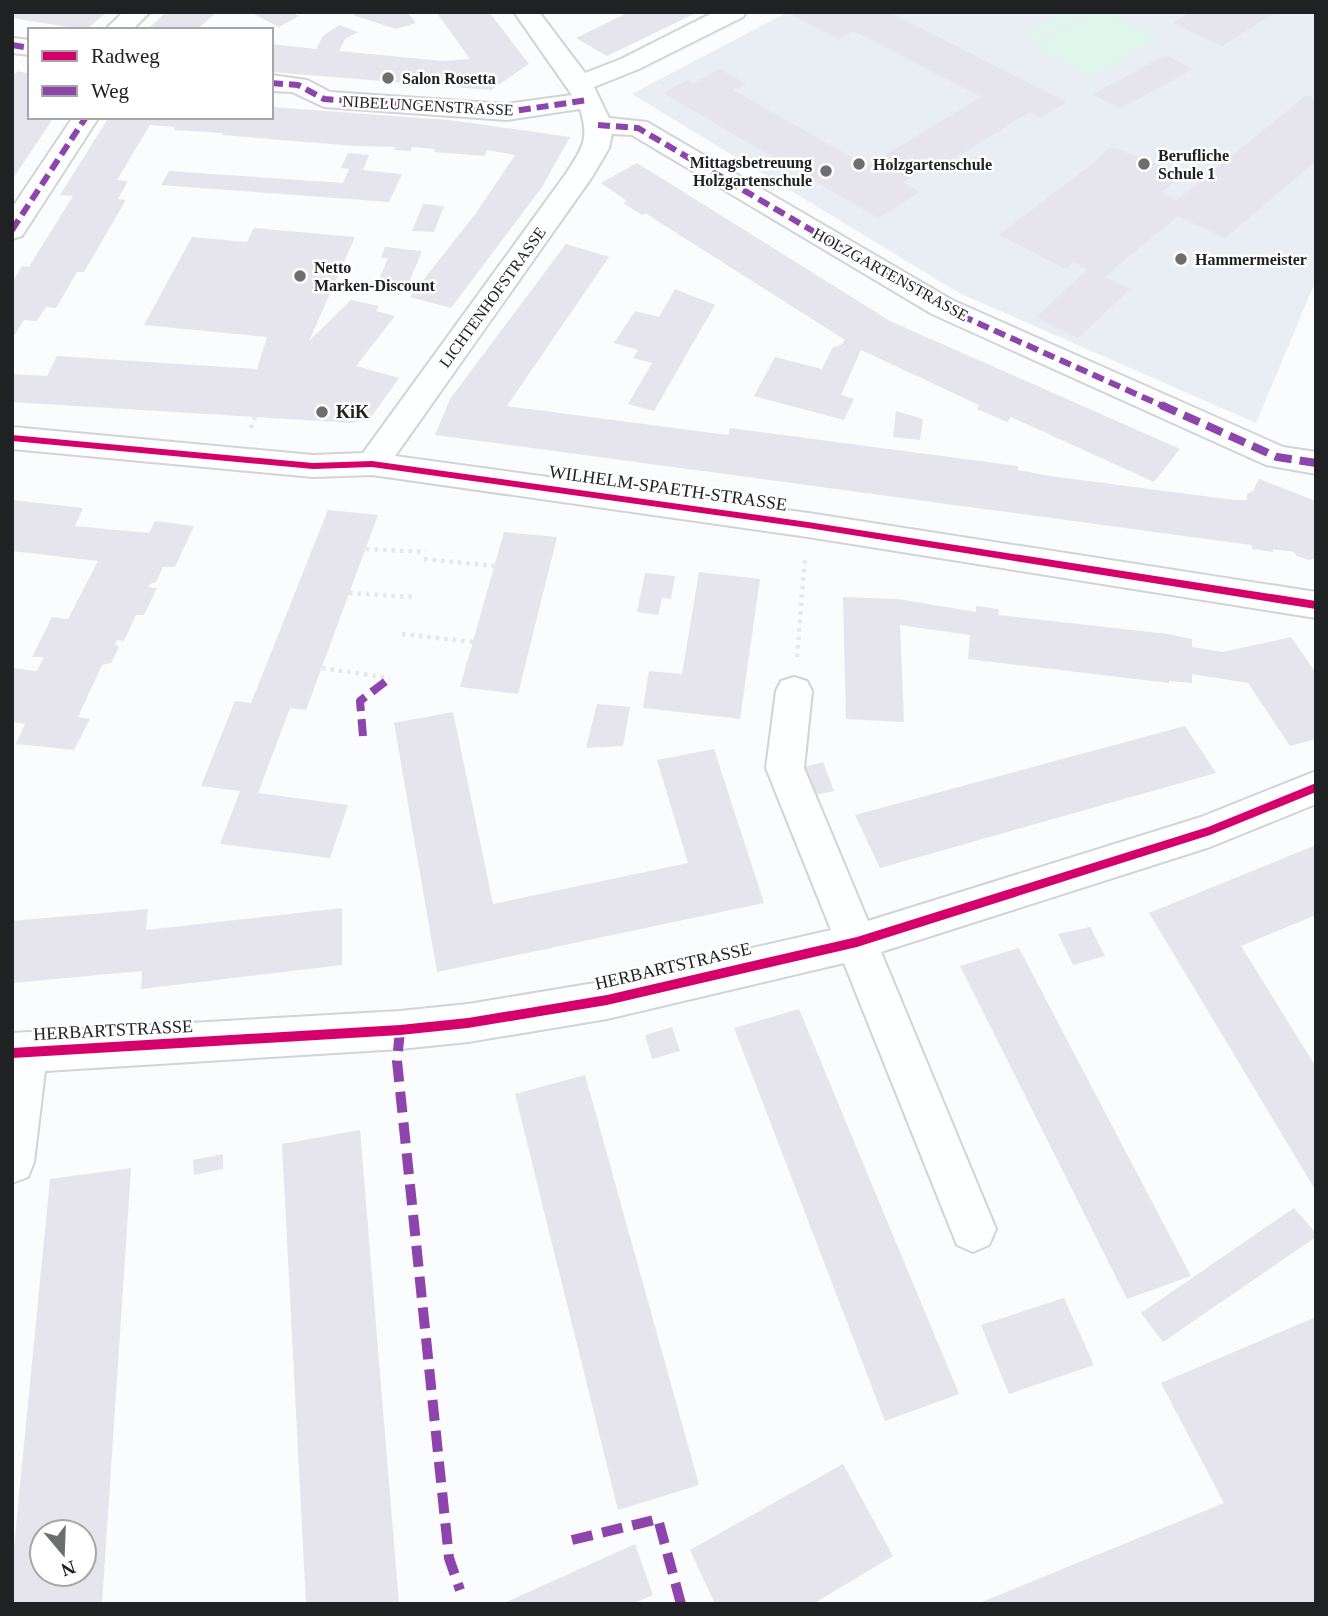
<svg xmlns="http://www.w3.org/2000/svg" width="1328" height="1616" font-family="'Times New Roman',serif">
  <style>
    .built { fill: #e9edf4 }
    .green { fill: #e0f5eb }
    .building { fill: #e6e4ec; fill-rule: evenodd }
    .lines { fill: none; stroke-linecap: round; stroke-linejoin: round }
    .minor-casing { stroke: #d2d3d5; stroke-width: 4 }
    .path { stroke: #e6e7e7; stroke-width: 4.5; stroke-dasharray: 3.5 5; stroke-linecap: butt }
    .minor { fill: #feffff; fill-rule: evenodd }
    .quiet-far2 { stroke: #8e44ad; stroke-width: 6; stroke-dasharray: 12 6; stroke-linecap: butt }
    .quiet-far1 { stroke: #8e44ad; stroke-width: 8; stroke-dasharray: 17 8; stroke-linecap: butt }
    .quiet { stroke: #8e44ad; stroke-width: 10; stroke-dasharray: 21 10; stroke-linecap: butt }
    .cycleway-casing { stroke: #fff; stroke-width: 5 }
    .cycleway { fill: #d6006c; fill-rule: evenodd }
    .poi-dot { fill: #6c6e70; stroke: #fff; stroke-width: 2.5 }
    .labels { text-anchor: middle; stroke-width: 5; stroke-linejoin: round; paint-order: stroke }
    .far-poi-label { font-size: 16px; font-weight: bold; fill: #202123; stroke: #fff; text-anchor: start }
    .far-street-label { font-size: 16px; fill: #202123; stroke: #fff }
    .poi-label { font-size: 18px; font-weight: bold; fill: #202123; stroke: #fff; text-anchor: start }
    .street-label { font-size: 18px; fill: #202123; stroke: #fff }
  </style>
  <rect width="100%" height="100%" fill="#fafcfe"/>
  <path class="built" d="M788 12H1316V280L1256 423 959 293 632 94Z"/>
  <path class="green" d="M1064 12H1090L1038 42 1024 34Z
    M1095 12H1105L1158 38 1093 77 1034 47Z"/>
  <path class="building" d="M12 12H107L86 30 12 18Z
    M217 12 196 30H147L166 12Z
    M250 12H291L299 16 279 27Z
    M359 12H407L416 23 396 29 353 15Z
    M436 12H489L529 64 491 90 271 72V44L316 49 323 36 339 25 358 32 345 39 339 51 443 61 470 59Z
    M629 12H698L607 56 576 38Z
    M799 12H895L893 14 1066 102 1041 118 1030 112 929 174 923 170 903 182 920 192 878 218 663 93 688 80 694 83 720 69 746 84 733 90 867 166 981 97 854 31 839 39 793 15Z
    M1191 12H1276L1222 46 1173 23Z
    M1166 55 1193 69 1120 109 1093 94Z
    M18 71 30 74 26 78 30 79V117H54L12 180V76Z
    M1307 95 1316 99V161L1225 238 1178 216 1104 277 1130 289 1078 338 1036 317 1088 269 1074 262 1066 269 999 235 1095 162 1107 149 1114 148 1171 170 1177 176V180L1161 192 1177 200Z
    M271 107 449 120 570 137 542 187 451 308 410 297 476 213 515 155 487 150 485 156 434 152 435 149 412 147 410 151 394 150 396 147 354 146 222 135 223 133 174 130 175 127 150 125 117 180 128 181 118 199 126 200 84 272H77L56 308 46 307 37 321 24 320 12 339V282L22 266 29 267 73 196 60 195 109 117H271Z
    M348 153 369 155 363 170 402 174 389 202 161 185 169 171 343 183 349 169 341 168Z
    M637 163 890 321 1180 449 1154 482 1011 417 1007 422 977 409 979 405 861 350 841 395 854 399 844 420 754 396 775 357 822 369 833 347 841 345 845 340 645 213 642 215 623 203 627 201 601 183Z
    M423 204 444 206 434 232 412 231Z
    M254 228 355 237 309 341 351 300 379 306 376 311 395 316 356 366 399 378 371 417 353 423 12 402V374L47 376 57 356 257 369 267 337 144 325 192 237 247 242Z
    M566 244 609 257 507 406 728 435 730 428 1018 466V470L1050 476 1234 500H1247V494L1253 491 1259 479 1316 501V558L1309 560 1297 556 1294 552 1273 549V552L1252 549V545L1236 543 435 435 450 399Z
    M385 247 422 251 408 285 378 282 388 258H381Z
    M675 289 715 305 654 411 628 404 652 363 633 358 638 350 614 343 635 311 659 317Z
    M896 411 923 419 920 440 893 437Z
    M12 500 83 508 75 526 149 533 155 521 194 526 175 567H163L156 582 150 584 148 587 157 588 144 615H136L124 641 117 640 115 644 119 647 111 663 102 665 78 717 90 719 74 750 16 744 25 724 12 722V668L37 671 44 657H32L52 617 68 619 98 561 12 551Z
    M328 510 378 515 306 710 290 708 258 793 348 805 330 858 220 844 240 791 201 786 235 701 251 703Z
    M504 532 557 537 518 694 460 687Z
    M699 572 760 579 740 719 643 708 649 671 682 674Z
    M645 573 675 576 671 599 662 598 658 615 637 612Z
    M843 597 898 599 976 612V606L999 609 998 615 1168 634 1192 639V647L1223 652 1291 637 1316 673V739L1290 746 1248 683 1192 674V683L1169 681V683L968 659 970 635 900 625 904 722 846 719Z
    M597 704 630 707 623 746 586 748Z
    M453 712 493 904 688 863 657 760 714 749 764 903 437 972 394 723Z
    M1185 726 1216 773 880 868 855 815Z
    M823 762 834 791 810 796 800 768Z
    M1316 845V915L1241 946 1316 1067V1191L1149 913Z
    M342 908V965L141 989 142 971 12 983V921L148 909 146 930Z
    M1090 927 1105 956 1073 965 1058 934Z
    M1019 948 1067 1040 1191 1276 1127 1299 960 966Z
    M799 1009 959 1394 885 1421 734 1028Z
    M672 1027 680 1051 652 1059 645 1035Z
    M585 1075 699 1485 618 1510 515 1094Z
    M360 1130 399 1604H306L282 1144Z
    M223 1154V1169L194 1175 193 1160Z
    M131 1168 102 1604H12V1567L50 1179ZM42 1532H84V1574H42Z
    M1294 1208 1316 1233V1237L1163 1342 1141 1313Z
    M1064 1298 1094 1365 1009 1394 981 1325Z
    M1316 1317V1604H977L1224 1503 1161 1383Z
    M843 1464 893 1556 813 1604H715L690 1550Z
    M635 1544 653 1595 633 1604H502Z"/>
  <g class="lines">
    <defs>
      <path id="minor" d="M123 12H150L132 30H105Z
        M514 12H539L585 73 621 59 714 12H746L743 17 639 69 594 87 609 118 647 122 952 300 1283 447 1316 452V474L1266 465 932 314 632 135 612 134 609 148 592 177 395 456 808 513 1316 592V618L808 537 372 475 313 477 12 449V427L313 455 363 453 565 175C582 149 590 140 580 109L507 120 324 107 292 92 271 91V75L307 80 330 92 507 104 572 95Z
        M12 38 30 40V55L12 53Z
        M73 117H99L22 236 12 239V208Z
        M794 677 807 681 812 691 804 768 868 921 1201 817 1316 771V804L1210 847 881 952 996 1229 989 1245 973 1252 957 1245 844 963 607 1019 468 1042 400 1049 45 1071 34 1162 28 1177 12 1183V1033L400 1011 468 1004 607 981 831 930 766 768 776 691 781 681Z"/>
    </defs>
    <use href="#minor" class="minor-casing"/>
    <path class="path" d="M251 428 255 417
      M366 549 426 552
      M424 559 494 566
      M349 593 413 597
      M402 634 473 642
      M797 657 805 558
      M322 668 390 678"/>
    <use href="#minor" class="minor"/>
    <path class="quiet-far2" d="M12 45 30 48
      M271 83 298 85 324 99 507 112 588 100
      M598 125 638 128 942 307 1165 407
      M12 230 86 117"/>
    <path class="quiet-far1" d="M1161 405 1277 457 1316 463
      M363 736 360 701 390 678"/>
    <path class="quiet" d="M400 1030 397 1061 449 1558 460 1590
      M572 1540 658 1519 681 1604"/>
    <defs>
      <path id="cycleway" d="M12 435 313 463 372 461 808 522 1316 601V609L808 528 372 467 313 469 12 441Z
        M1316 783V792L1210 835 857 947 607 1005 468 1028 400 1035 12 1058V1048L400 1025 468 1018 607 995 857 937 1208 827Z"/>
    </defs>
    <use href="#cycleway" class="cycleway-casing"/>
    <use href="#cycleway" class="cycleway"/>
  </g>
  <g class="poi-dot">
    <circle cx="388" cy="78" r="7"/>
    <circle cx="859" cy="164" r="7"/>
    <circle cx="1144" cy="164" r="7"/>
    <circle cx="826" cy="171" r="7"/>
    <circle cx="1181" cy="259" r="7"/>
    <circle cx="300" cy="276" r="7"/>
    <circle cx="322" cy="412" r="7"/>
  </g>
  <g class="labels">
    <g class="far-poi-label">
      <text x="402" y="84">Salon Rosetta</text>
      <text x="1158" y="161">Berufliche<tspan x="1158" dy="18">Schule 1</tspan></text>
      <text x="812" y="168" text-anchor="end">Mittagsbetreuung<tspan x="812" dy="18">Holzgartenschule</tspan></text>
      <text x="873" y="170">Holzgartenschule</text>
      <text x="1195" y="265">Hammermeister</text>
      <text x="314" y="273">Netto<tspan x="314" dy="18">Marken-Discount</tspan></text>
    </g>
    <g class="far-street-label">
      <text transform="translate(428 105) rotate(3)" y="6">NIBELUNGENSTRASSE</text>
      <text transform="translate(891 274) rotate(29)" y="6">HOLZGARTENSTRASSE</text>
      <text transform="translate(492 297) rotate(-54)" y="6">LICHTENHOFSTRASSE</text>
    </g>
    <g class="poi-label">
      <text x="336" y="418">KiK</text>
    </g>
    <g class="street-label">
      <text transform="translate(668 488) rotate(8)" y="6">WILHELM-SPAETH-STRASSE</text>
      <text transform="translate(673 966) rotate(-13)" y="6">HERBARTSTRASSE</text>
      <text transform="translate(113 1030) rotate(-3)" y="6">HERBARTSTRASSE</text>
    </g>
  </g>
  <rect width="1328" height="1616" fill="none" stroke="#202123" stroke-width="28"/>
  <rect x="28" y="28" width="245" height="91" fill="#ffffff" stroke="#a6a6a7" stroke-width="2"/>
  <rect x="42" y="51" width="35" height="10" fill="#d6006c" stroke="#a6a6a7" stroke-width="2"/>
  <text x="91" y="63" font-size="21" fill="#202123">Radweg</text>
  <rect x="42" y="86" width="35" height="10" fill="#8e44ad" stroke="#a6a6a7" stroke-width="2"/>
  <text x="91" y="98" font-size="21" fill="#202123">Weg</text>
  <g transform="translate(63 1553) rotate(161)"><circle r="33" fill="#ffffff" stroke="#a6a6a7" stroke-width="2"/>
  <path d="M0-5L12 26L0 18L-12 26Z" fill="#6c6e70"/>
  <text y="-10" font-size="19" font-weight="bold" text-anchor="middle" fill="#202123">N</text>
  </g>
</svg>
